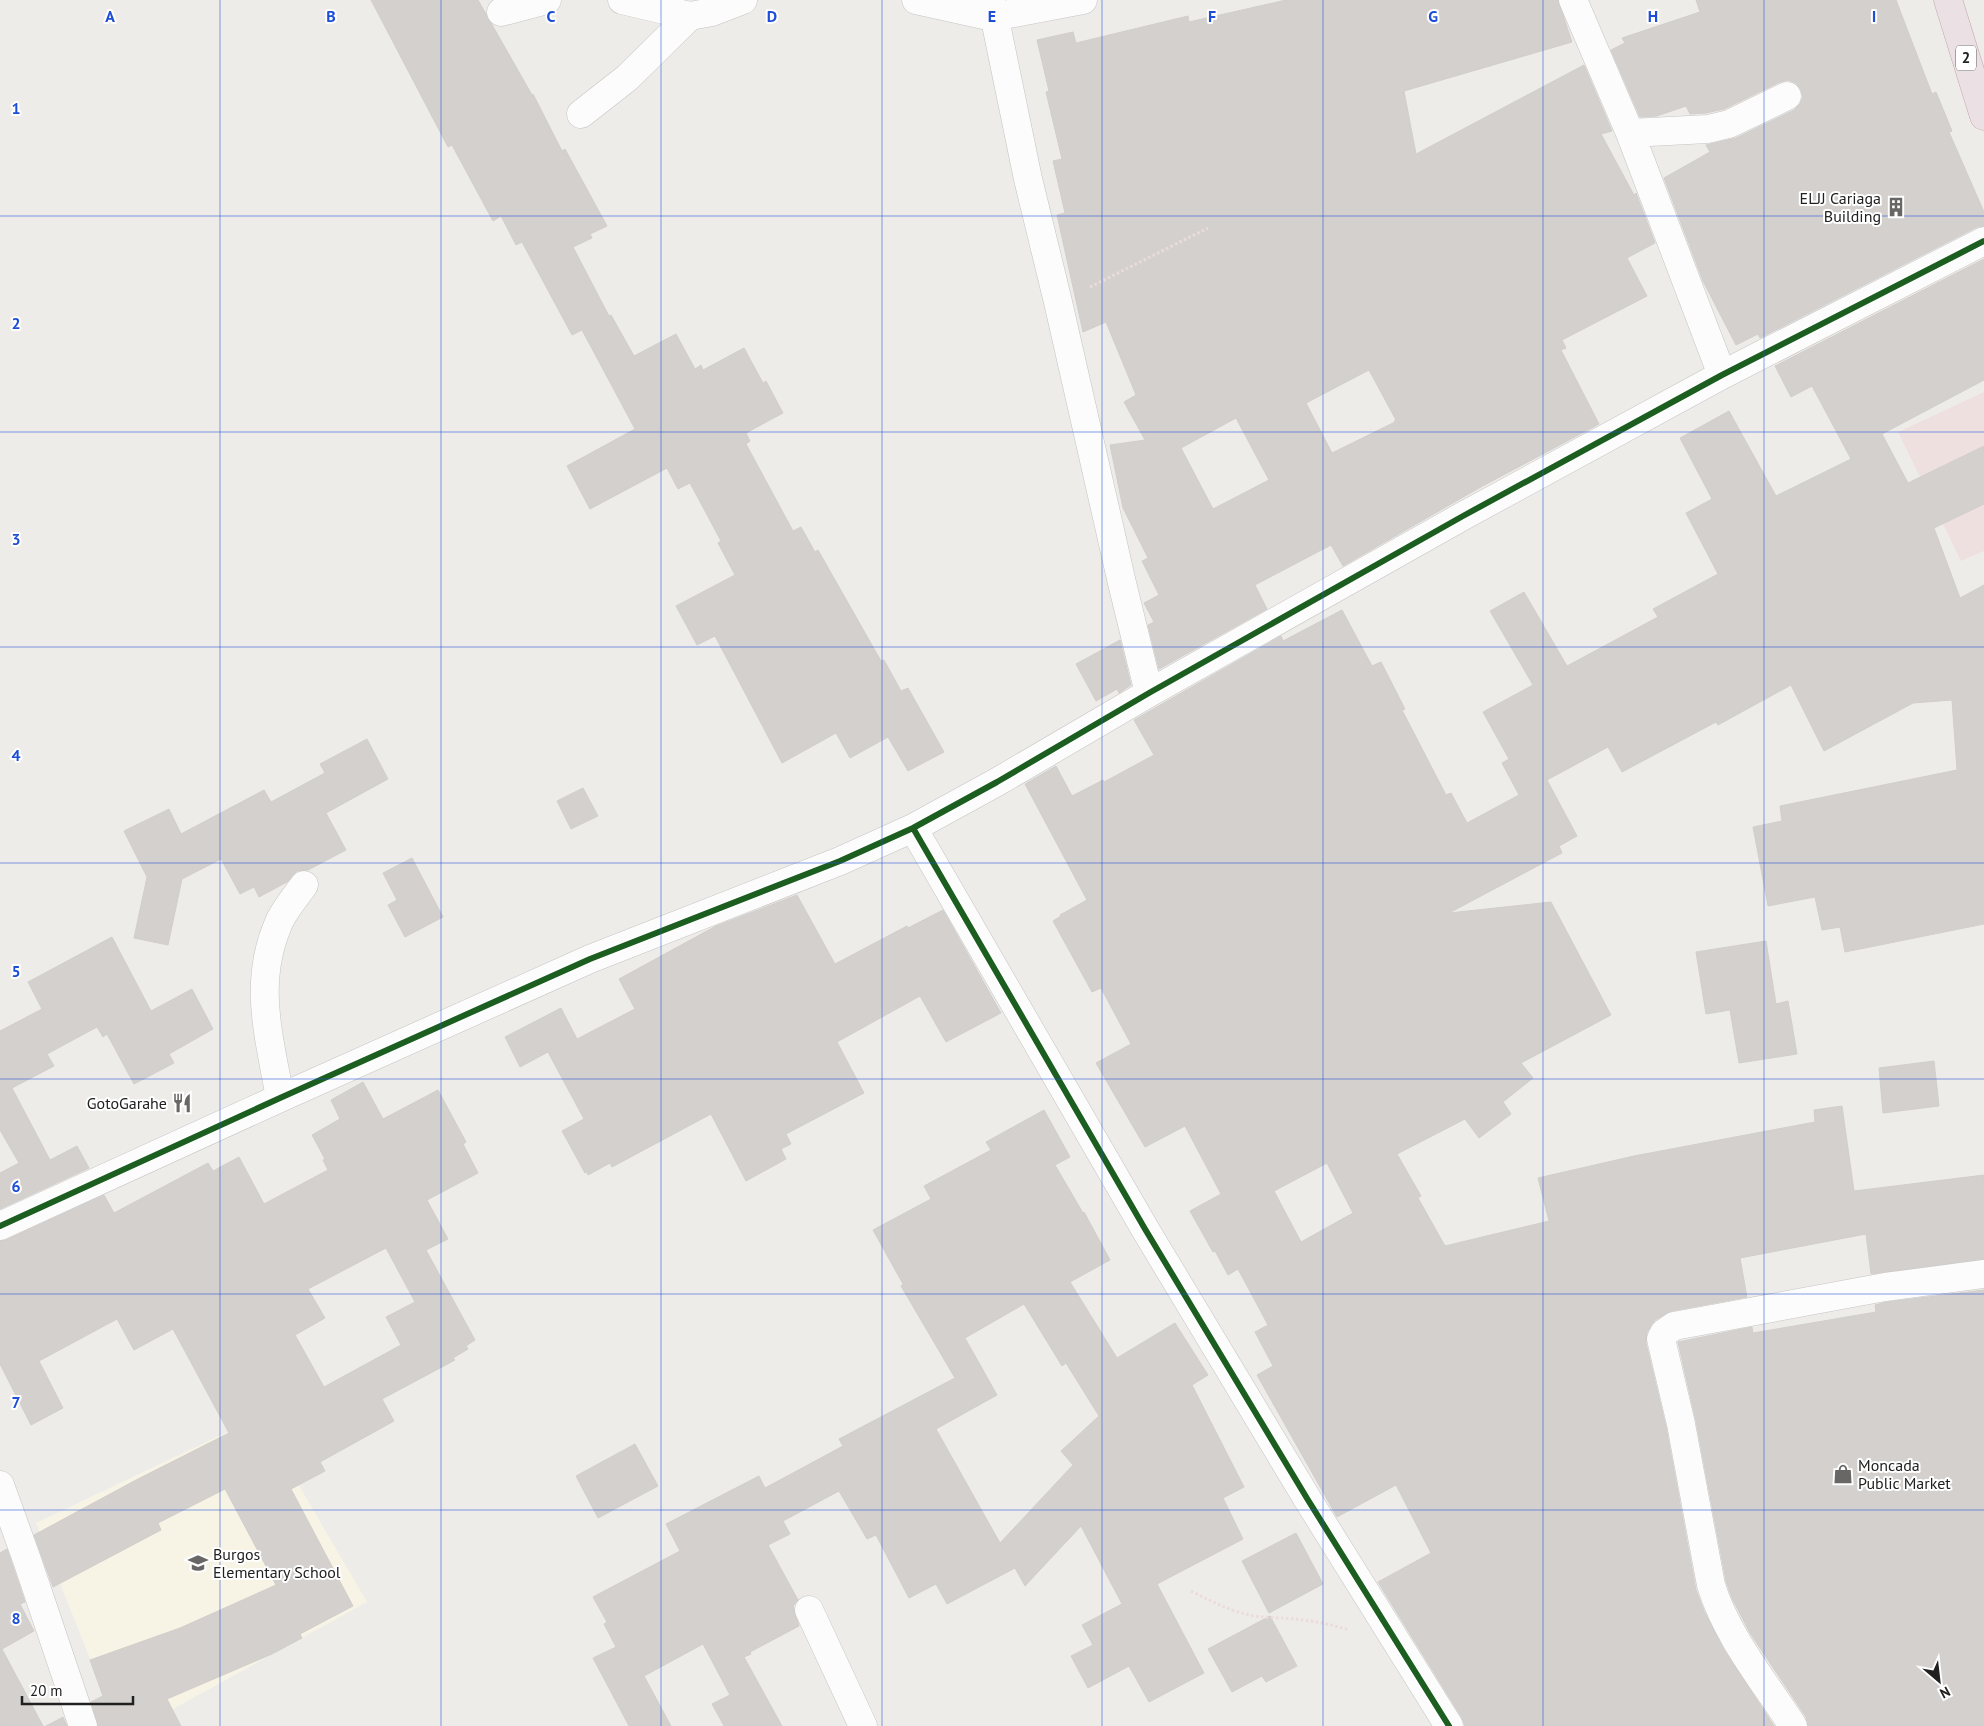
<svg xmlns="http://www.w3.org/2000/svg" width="1984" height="1726" font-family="'PT Sans',sans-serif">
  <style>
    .commercial { fill: #efe0e0 }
    .education { fill: #f7f4e6 }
    .building { fill: #d3d0ce; stroke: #d1cecb; fill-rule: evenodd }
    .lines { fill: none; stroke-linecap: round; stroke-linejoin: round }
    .minor-casing { stroke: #c5c4c3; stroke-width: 29 }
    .highway-casing { stroke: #c3a1ae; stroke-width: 29 }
    .path { stroke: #ebdbdb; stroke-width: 3; stroke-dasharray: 2.5 2.5; stroke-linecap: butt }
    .minor { stroke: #fcfcfc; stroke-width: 28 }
    .highway { stroke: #ebe0e3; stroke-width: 28 }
    .cycleway-casing { stroke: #fff; stroke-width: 9 }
    .cycleway { stroke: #1b5e20; stroke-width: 6 }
    .grid { fill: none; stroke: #1d4ed8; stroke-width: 1; stroke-opacity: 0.55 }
    .labels { text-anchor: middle; stroke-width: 4; stroke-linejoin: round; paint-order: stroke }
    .shield { fill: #fff; stroke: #636363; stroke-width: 1 }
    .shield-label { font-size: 15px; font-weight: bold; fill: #202020 }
    .poi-label { font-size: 16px; fill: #202020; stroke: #fff; text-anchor: end }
    .grid-label { font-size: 16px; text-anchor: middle; font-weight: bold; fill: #1d4ed8; stroke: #fff; stroke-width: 4; stroke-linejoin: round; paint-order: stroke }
  </style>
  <rect width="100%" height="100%" fill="#eeece9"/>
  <path class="commercial" d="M1984 392V551L1961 561 1898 432Z"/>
  <path class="education" d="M259 1417 367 1602 142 1726H117L36 1523Z"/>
  <path class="building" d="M371 0H478L532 95 533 94 562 151 565 149 607 226 590 234 592 238 573 247 609 316 611 315 634 356 676 334 695 369 701 365 703 370 744 348 763 383 766 381 783 413 746 433 750 441 746 444 793 531 801 527 815 552 818 550 881 661 884 660 901 691 908 688 944 752 908 771 888 737 850 758 836 733 782 763 715 636 697 645 676 606 735 575 718 543 721 541 690 483 678 489 667 468 590 509 567 466 635 429 582 330 572 335 522 242 516 245 501 216 493 221 452 145 448 147Z
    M1286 0H1558L1572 42 1404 91 1416 154 1584 65 1612 131 1601 134 1634 195 1636 193 1655 243 1627 258 1647 296 1562 340 1566 348 1561 350 1599 424 1479 488 1343 566 1331 545 1255 585 1267 609 1159 669 1148 625 1154 622 1144 603 1159 595 1142 561 1148 558 1123 508 1110 445 1145 440 1124 402 1136 395 1106 322 1083 332 1057 215 1065 213 1053 161 1062 159 1046 92 1049 91 1037 40 1073 32 1076 43 1188 16 1189 22ZM1369 370 1396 420 1394 421 1395 422 1332 453 1306 403ZM1236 418 1269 480 1213 509 1181 448Z
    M1696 0H1896L1932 94 1936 92 1952 131 1949 132 1984 212V226L1977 227 1760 338 1758 334 1736 345 1703 281 1664 178 1710 152 1706 145 1736 138 1794 110 1800 104 1803 97 1801 90 1796 83 1788 80 1780 82 1724 109 1706 113 1690 114 1686 106 1657 116 1640 117 1611 50 1625 43 1622 38 1700 12Z
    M1984 259V380L1882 434 1908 483 1984 446V504L1934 528 1960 598 1984 585V924L1845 952 1840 927 1822 930 1815 897 1768 906 1753 827 1782 821 1780 806 1957 770 1952 700 1913 703 1824 751 1791 685 1718 725 1716 722 1622 772 1608 747 1547 780 1577 836 1559 846 1562 853 1449 913 1551 902 1611 1015 1521 1063 1533 1078 1503 1102 1511 1114 1479 1138 1465 1119 1397 1154 1421 1196 1418 1198 1445 1246 1549 1221 1538 1178 1634 1156 1815 1122 1814 1110 1842 1106 1854 1191 1984 1175V1259L1871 1274 1866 1234 1740 1258 1747 1297 1671 1311 1655 1320 1647 1332 1646 1343 1666 1427 1696 1590 1704 1611 1723 1648 1774 1726H1465L1462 1718 1378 1582 1431 1553 1396 1485 1337 1517 1257 1375 1273 1366 1255 1332 1268 1325 1238 1269 1228 1275 1215 1251 1213 1252 1190 1211 1221 1194 1185 1126 1145 1147 1096 1063 1131 1044 1101 988 1092 992 1053 921 1061 916 1060 915 1087 900 1025 784 1056 766 1072 796 1103 780 1104 782 1154 755 1134 720 1281 636 1283 641 1342 610 1372 666 1381 662 1405 709 1402 710 1446 795 1451 793 1467 823 1519 795 1502 763 1509 759 1483 712 1533 685 1490 611 1524 592 1567 666 1658 617 1653 609 1718 574 1686 513 1712 499 1680 438 1729 411 1776 496 1851 459 1812 386 1791 397 1775 366ZM1327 1163 1353 1213 1301 1242 1274 1191Z
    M1120 640 1131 685 1119 693 1117 689 1096 701 1076 664Z
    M367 739 388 779 326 813 346 850 308 870 297 871 287 882 259 897 254 887 240 894 221 859 182 879 168 945 134 938 147 877 124 831 169 809 181 834 264 790 271 802 325 773 320 764Z
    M583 788 598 816 571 829 557 801Z
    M412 858 443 917 405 937 388 905 397 900 383 873Z
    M797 895 835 964 907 926 908 928 943 910 1001 1013 946 1042 920 996 837 1042 864 1093 786 1134 791 1144 781 1149 786 1159 746 1181 711 1114 612 1167 610 1163 588 1175 587 1172 585 1173 562 1131 584 1119 548 1052 520 1067 505 1037 561 1008 577 1039 635 1009 619 979 716 926Z
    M112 937 151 1011 192 989 213 1029 169 1054 174 1063 134 1084 107 1034 103 1037 97 1027 47 1054 54 1066 12 1088 50 1160 77 1146 89 1168 0 1209V1173L19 1163 0 1130V1031L42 1009 28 982Z
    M1766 941 1776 1004 1788 1001 1797 1054 1739 1063 1730 1010 1706 1014 1696 952Z
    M1934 1061 1939 1106 1883 1113 1879 1068Z
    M363 1082 383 1119 438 1090 466 1142 463 1144 478 1173 427 1200 448 1239 426 1250 475 1340 466 1346 468 1349 453 1358 455 1360 382 1399 394 1421 320 1462 325 1471 291 1489 353 1606 300 1634 302 1638 272 1654 167 1699 181 1726H98L91 1702 103 1696 90 1660 180 1628 276 1585 225 1489 158 1523 161 1530 53 1587 34 1535 136 1480 229 1433 173 1329 134 1350 117 1319 39 1361 63 1408 31 1425 0 1364V1241L6 1240 104 1195 114 1213 208 1163 213 1171 239 1157 264 1204 328 1170 323 1160 325 1159 312 1135 340 1119 331 1100ZM386 1248 415 1302 386 1317 401 1345 324 1387 295 1335 325 1318 308 1289Z
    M1044 1110 1070 1157 1055 1165 1083 1213 1084 1212 1110 1260 1070 1282 1117 1358 1175 1323 1208 1375 1192 1385 1244 1487 1223 1498 1243 1539 1157 1584 1204 1673 1149 1702 1129 1666 1088 1688 1071 1656 1093 1645 1082 1625 1122 1604 1081 1526 1025 1586 1015 1568 947 1604 936 1584 909 1598 876 1535 867 1539 839 1491 783 1521 790 1534 768 1545 798 1600 793 1606 799 1626 750 1652 751 1654 744 1657 782 1726H724L712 1704 730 1695 703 1644 644 1676 671 1726H629L593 1658 616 1647 604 1624 607 1622 593 1597 680 1551 666 1524 759 1476 765 1488 843 1446 839 1439 955 1378 901 1286 903 1284 873 1230 931 1199 924 1186 991 1150 986 1142ZM1024 1304 1062 1366 1066 1363 1099 1416 1061 1451 1073 1465 1000 1543 936 1429 997 1395 965 1338Z
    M1984 1290V1726H1808L1806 1717 1750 1633 1732 1598 1726 1581 1696 1421 1678 1342 1752 1327 1753 1333 1876 1312 1875 1305 1887 1302Z
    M635 1444 658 1486 598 1518 576 1476Z
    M1296 1533 1323 1584 1269 1613 1242 1561Z
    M7 1549 25 1602 20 1604 34 1631 2 1649 43 1726H0V1553Z
    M1270 1616 1297 1666 1266 1682 1262 1676 1232 1692 1208 1649Z
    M63 1717 67 1726H46Z"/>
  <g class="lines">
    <defs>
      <path id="minor" d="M622 0 690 16 712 12 743 0
        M916 0 993 17 1083 0
        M991 0 1028 179 1058 302 1122 583 1149 693
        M1573 0 1630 133 1722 375
        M501 12 547 0
        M581 114 627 78 690 16
        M1630 133 1708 129 1729 124 1787 96
        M913 828 1145 1229 1308 1500 1449 1726
        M280 1098C269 1035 252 981 280 920 286 908 296 896 304 885
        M0 1226 280 1098 590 959 840 861 913 828 997 782 1149 693 1463 516 1722 375 1984 241
        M0 1485 27 1560 83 1726
        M809 1610 863 1726
        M1793 1726C1764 1681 1727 1637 1711 1585L1681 1424 1661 1339 1664 1333 1674 1326 1885 1287 1984 1274"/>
      <path id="highway" d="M1948 0 1984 116"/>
    </defs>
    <use href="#minor" class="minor-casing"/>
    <use href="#highway" class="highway-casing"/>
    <path class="path" d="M1090 287 1208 228
      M1191 1591C1209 1600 1226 1609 1245 1614 1264 1619 1284 1617 1303 1620 1319 1622 1334 1625 1349 1630"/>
    <use href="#minor" class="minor"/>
    <use href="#highway" class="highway"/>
    <defs>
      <path id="cycleway" d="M913 828 1145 1229 1308 1500 1449 1726
        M0 1226 280 1098 590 959 840 861 913 828 997 782 1149 693 1463 516 1722 375 1984 241"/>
    </defs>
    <use href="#cycleway" class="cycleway-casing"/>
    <use href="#cycleway" class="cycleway"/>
  </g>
  <path class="grid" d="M220 0V1726M441 0V1726M661 0V1726M882 0V1726M1102 0V1726M1323 0V1726M1543 0V1726M1764 0V1726M0 216H1984M0 432H1984M0 647H1984M0 863H1984M0 1079H1984M0 1294H1984M0 1510H1984"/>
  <defs>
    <symbol id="building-bare" viewBox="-9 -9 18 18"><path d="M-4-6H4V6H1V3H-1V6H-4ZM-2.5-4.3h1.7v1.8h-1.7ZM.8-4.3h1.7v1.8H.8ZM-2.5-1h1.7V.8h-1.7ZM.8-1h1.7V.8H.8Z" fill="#686766" stroke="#fff" stroke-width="2.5" paint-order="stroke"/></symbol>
    <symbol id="restaurant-bare" viewBox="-9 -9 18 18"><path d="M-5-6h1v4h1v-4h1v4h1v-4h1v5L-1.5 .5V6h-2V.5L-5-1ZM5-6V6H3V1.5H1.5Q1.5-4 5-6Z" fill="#686766" stroke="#fff" stroke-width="2.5" paint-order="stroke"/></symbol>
    <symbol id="shop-bare" viewBox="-9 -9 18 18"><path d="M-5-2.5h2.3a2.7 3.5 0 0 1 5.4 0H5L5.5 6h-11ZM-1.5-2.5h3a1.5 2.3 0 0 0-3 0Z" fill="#686766" stroke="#fff" stroke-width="2.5" paint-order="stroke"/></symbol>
    <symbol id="school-bare" viewBox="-9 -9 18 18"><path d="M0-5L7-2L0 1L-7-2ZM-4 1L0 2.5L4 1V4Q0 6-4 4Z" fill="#686766" stroke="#fff" stroke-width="2.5" paint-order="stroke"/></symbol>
  </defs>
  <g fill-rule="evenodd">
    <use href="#building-bare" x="1882" y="193" width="28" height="28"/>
    <use href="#restaurant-bare" x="168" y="1089" width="28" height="28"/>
    <use href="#shop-bare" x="1829" y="1460" width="28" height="28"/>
    <use href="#school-bare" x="184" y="1549" width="28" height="28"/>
  </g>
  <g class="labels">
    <rect class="shield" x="1956" y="45.5" width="20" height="25" rx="4"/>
    <g class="shield-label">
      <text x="1966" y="63">2</text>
    </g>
    <g class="poi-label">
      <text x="1881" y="204">ELJJ Cariaga<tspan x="1881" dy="18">Building</tspan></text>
      <text x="167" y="1109">GotoGarahe</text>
      <text x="1858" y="1471" text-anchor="start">Moncada<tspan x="1858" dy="18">Public Market</tspan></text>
      <text x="213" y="1560" text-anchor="start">Burgos<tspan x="213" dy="18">Elementary School</tspan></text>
    </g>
  </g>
  <g class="grid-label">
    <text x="110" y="22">A</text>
    <text x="331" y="22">B</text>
    <text x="551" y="22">C</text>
    <text x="772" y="22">D</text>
    <text x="992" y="22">E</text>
    <text x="1212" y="22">F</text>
    <text x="1433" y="22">G</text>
    <text x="1653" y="22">H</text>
    <text x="1874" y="22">I</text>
    <text x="16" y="114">1</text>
    <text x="16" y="329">2</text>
    <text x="16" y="545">3</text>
    <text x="16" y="761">4</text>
    <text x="16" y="977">5</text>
    <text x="16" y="1192">6</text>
    <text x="16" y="1408">7</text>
    <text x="16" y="1624">8</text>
  </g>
  <g transform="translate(1939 1681) rotate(152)" stroke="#ffffff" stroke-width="4" paint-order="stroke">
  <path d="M0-4L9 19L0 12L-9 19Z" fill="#202020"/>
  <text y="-8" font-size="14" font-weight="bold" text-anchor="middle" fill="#202020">N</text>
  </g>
  <path d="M22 1696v8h111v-8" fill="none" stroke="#202020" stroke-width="2.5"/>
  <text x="30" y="1696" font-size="15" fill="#202020" stroke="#ffffff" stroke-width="4" paint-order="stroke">20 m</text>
</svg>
